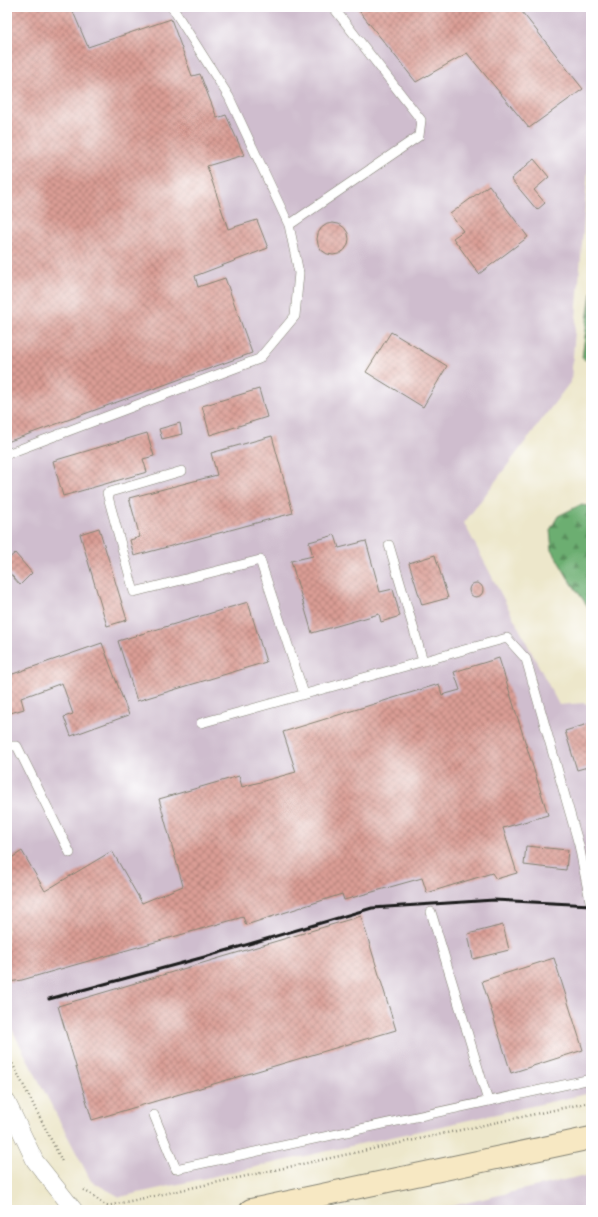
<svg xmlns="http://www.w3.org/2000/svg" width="598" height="1217" font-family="'EB Garamond',serif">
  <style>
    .industrial { fill: #cfbdce }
    .forest { fill: url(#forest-firs); stroke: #446546 }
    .building { fill: url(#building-cross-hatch) }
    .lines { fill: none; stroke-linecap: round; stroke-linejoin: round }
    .lane-casing { stroke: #848274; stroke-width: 10 }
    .street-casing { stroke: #848274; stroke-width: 18 }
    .secondary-casing { stroke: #848274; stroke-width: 24 }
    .path { stroke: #848274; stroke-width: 2.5; stroke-dasharray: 1 3; stroke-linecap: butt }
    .lane { stroke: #fff; stroke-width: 9 }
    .street { stroke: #fff; stroke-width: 17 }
    .secondary { stroke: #f7e8c3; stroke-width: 22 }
    .rail { stroke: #1c1c1c; stroke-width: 3 }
  </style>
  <defs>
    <pattern id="forest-firs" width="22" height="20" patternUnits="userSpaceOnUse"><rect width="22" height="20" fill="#6cae71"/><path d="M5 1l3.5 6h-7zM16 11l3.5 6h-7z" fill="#588d5c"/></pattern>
    <pattern id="building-cross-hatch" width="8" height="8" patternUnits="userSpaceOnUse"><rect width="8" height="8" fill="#da9d94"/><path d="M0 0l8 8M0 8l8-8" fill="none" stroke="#b07f78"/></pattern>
  </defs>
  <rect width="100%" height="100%" fill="#fff"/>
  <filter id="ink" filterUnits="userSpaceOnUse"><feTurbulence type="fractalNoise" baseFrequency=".025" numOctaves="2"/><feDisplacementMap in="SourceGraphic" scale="8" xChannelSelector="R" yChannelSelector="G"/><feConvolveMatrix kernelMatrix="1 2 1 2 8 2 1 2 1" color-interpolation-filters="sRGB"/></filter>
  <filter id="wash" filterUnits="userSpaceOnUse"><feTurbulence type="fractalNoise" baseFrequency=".012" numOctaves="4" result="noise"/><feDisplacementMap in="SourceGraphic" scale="16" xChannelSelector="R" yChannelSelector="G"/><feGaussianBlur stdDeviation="0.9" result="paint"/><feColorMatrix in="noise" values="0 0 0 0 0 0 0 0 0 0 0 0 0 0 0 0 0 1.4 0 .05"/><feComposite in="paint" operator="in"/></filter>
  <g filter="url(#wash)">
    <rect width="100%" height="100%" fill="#ede7cb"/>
    <path class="industrial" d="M7 7H591V132L571 381 464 523 559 705 585 703 591 707V1093L120 1197 91 1181 7 1020Z
      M591 1175V1210H435L568 1179Z"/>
    <path class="forest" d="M591 292V363L582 358Z
      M580 505 591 506V611L568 578 552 550 550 530 558 516Z"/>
    <g id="blocks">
      <path class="building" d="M7 7H71L88 47 171 19 192 76 200 74 217 118 226 115 244 155 207 166 228 229 257 220 268 248 195 276 198 287 225 278 252 353 7 442Z
        M356 7H518L583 89 529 128 467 53 416 82Z
        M534 159 549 177 534 190 545 203 537 210 511 179Z
        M489 185 528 237 479 274 453 238 463 231 450 214Z
        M317 239a16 16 0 1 1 32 0a16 16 0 1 1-32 0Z
        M391 332 447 366 423 407 366 372Z
        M259 389 267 417 210 435 202 406Z
        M180 423 182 434 162 439 159 429Z
        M147 433 154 456 143 459 147 472 63 496 53 461Z
        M272 436 293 513 134 556 130 540 140 537 129 498 217 475 211 453Z
        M99 528 127 620 107 626 80 534Z
        M335 535 339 548 366 541 380 592 393 589 400 616 381 622 379 614 312 633 291 561 313 556 309 542Z
        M15 553 32 573 20 585 7 570V560Z
        M435 555 448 598 422 605 409 563Z
        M469 590a7 7 0 1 1 14 0a7 7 0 1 1-14 0Z
        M248 602 266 662 137 701 118 641Z
        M102 643 129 715 71 736 64 717 73 714 62 683 21 698 24 709 7 714V676Z
        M499 658 548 815 503 828 517 873 496 879 492 873 427 893 422 878 344 900 342 894 246 925 243 917 22 980 9 982 7 979V855L10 859 22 851 45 891 112 851 142 903 183 886 159 799 239 776 242 787 296 772 283 732 439 684 442 695 460 690 454 672Z
        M591 723V766L577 770 565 731Z
        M526 846 568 850 566 870 524 865Z
        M361 916 396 1030 92 1120 58 1006Z
        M503 925 509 950 473 959 468 934Z
        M554 958 583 1050 511 1073 482 981Z"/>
    </g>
  </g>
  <g filter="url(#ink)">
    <use href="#blocks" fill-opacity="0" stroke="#848274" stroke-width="1"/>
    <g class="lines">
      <defs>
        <path id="lane" d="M289 225 419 136 421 120 333 7
          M7 454 259 359 295 316 299 273 289 225 229 97 172 7
          M182 471 107 493 134 592 260 560 304 694
          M389 545 423 661
          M201 723 507 638 526 659 579 845 591 906
          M7 746H17L70 853
          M431 912 488 1101
          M154 1115 176 1169 591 1079"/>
        <path id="street" d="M7 1102 35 1161 74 1210"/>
        <path id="secondary" d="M251 1210 591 1138"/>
      </defs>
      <use href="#lane" class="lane-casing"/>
      <use href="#street" class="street-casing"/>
      <use href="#secondary" class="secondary-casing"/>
      <path class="path" d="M7 1053 63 1163
        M84 1190 107 1206 591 1102"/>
      <use href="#lane" class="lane"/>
      <use href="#street" class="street"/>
      <use href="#secondary" class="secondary"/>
      <path class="rail" d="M49 999 208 956 372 908 494 900 591 905"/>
    </g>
  </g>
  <rect width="598" height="1217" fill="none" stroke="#fff" stroke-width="24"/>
</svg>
